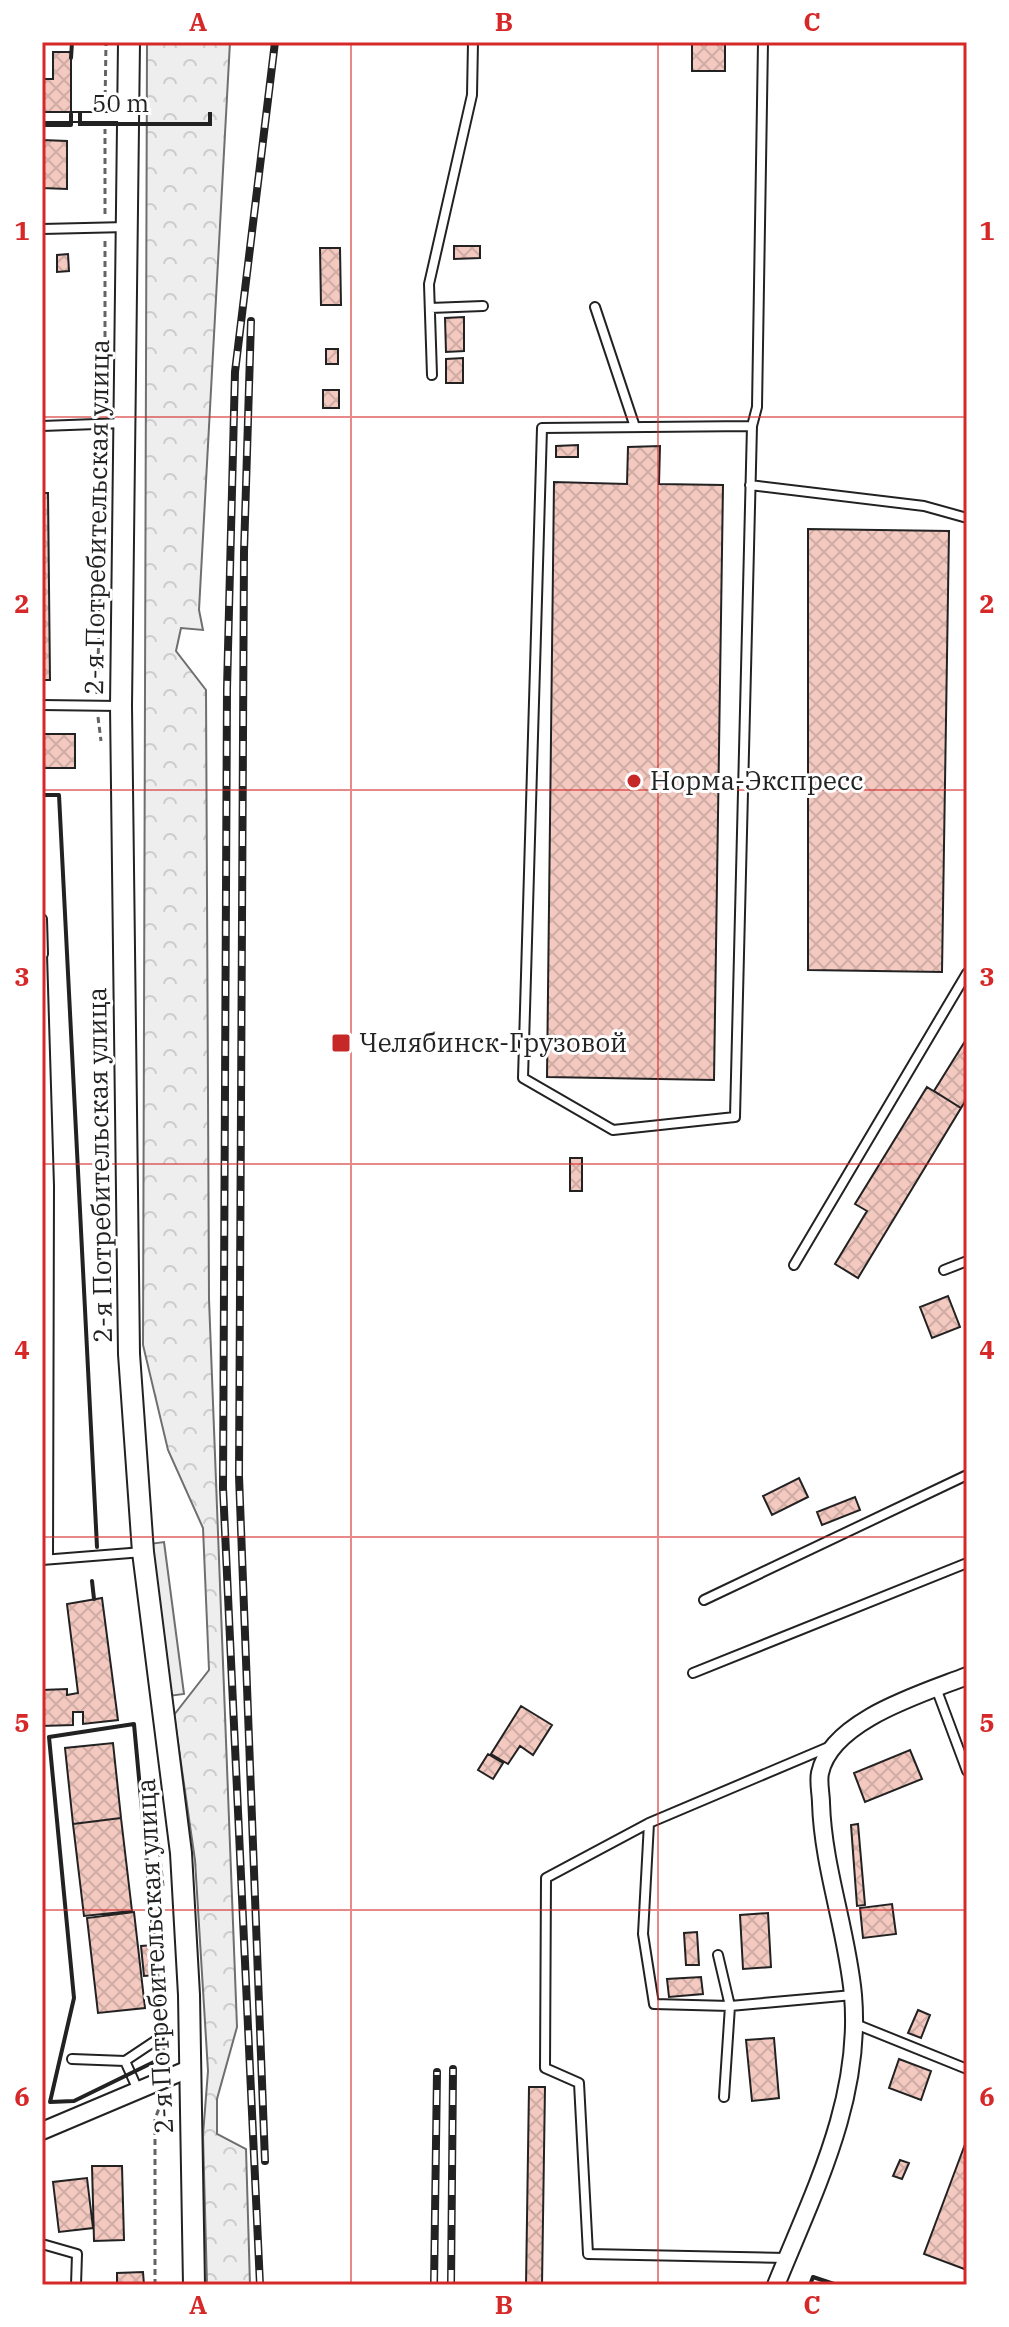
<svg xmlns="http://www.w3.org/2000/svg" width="1009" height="2327" font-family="'IBM Plex Serif',serif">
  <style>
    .forest { fill: url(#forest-crowns); stroke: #6f6f6f; stroke-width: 2 }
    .parking { fill: #ededed; stroke: #6f6f6f; stroke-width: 2 }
    .building { fill: url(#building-cross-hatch); stroke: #222; stroke-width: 2 }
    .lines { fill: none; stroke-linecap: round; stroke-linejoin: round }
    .service-casing { stroke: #222; stroke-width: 12 }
    .minor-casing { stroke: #222; stroke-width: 20 }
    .tertiary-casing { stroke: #222; stroke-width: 24 }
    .path { stroke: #646464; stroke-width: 3; stroke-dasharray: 6 4; stroke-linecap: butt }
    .service { stroke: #fff; stroke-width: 8 }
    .minor { stroke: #fff; stroke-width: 16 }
    .tertiary { stroke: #fff; stroke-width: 20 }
    .rail-casing { stroke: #222; stroke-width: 8 }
    .rail { stroke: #fff; stroke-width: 5; stroke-dasharray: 15; stroke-linecap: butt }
    .wall { stroke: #222; stroke-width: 4 }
    .grid { fill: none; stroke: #d62828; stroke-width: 2; stroke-opacity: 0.55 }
    .poi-dot { fill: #c62828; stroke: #fff; stroke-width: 3 }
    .labels { text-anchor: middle; stroke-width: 6; stroke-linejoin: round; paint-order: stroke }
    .street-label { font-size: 26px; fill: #222; stroke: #fff }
    .poi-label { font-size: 26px; fill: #222; stroke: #fff; text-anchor: start }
    .neatline { fill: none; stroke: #d62828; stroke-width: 3 }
    .grid-label { font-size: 26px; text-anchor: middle; font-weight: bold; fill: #d62828 }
  </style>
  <defs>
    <pattern id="forest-crowns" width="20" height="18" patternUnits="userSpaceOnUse" patternTransform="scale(2)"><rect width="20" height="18" fill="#eee"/><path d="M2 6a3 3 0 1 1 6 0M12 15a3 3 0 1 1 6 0" fill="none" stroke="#ccc"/></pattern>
    <pattern id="building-cross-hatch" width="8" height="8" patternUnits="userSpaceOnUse" patternTransform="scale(2)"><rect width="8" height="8" fill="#f3c9c0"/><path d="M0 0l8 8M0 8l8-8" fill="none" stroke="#d0aca5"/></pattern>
  </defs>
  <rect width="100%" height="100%" fill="#fff"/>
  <path class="forest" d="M147 42H230L199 610 203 630 181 628 176 651 206 690 209 1299 237 2027 217 2099V2134L246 2149 250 2285H207L203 2135 208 2071 195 1860 174 1715 209 1670 203 1528 168 1450 143 1345Z"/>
  <path class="parking" d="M164 1542 184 1694 169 1696 149 1544Z"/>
  <path class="building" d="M692 42H725V71H692Z
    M53 52H71V114H42V79H53Z
    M42 140 67 141V189L42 188Z
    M454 246H480V258L454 259Z
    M320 248H340L341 305H321Z
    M68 254 69 271 57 272V255Z
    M464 317V351L446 352 445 318Z
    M326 349H338V364H326Z
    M463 358V383H446V359Z
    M323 390H339V408H323Z
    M578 445V457H556V446Z
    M660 446 659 484 723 485 714 1080 547 1077 554 482 627 484 628 447Z
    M42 493H48L50 680H42Z
    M808 529 949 531 942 972 808 970Z
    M42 734H75V768H42Z
    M967 1038V1098L961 1108 934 1091Z
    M927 1087 961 1108 858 1278 835 1264 867 1211 855 1204Z
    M570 1158H582V1191H570Z
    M948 1296 960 1327 932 1338 920 1307Z
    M799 1478 808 1497 772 1515 763 1496Z
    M855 1497 860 1510 822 1525 817 1512Z
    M102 1598 118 1720 83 1724V1712H73V1725L42 1726V1690L67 1689V1695L78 1693 67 1604Z
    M521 1706 552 1725 533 1755 520 1746 508 1764 491 1754Z
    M113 1743 121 1818 73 1824 65 1748Z
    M910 1750 922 1779 865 1802 854 1773Z
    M488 1754 503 1763 493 1779 478 1770Z
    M121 1818 132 1911 84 1916 73 1824Z
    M858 1824 865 1905 857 1906 851 1825Z
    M892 1904 896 1934 863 1938 860 1908Z
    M134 1912 145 2008 98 2013 87 1918Z
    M768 1913 771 1967 743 1969 740 1915Z
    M697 1932 699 1965H686L684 1933Z
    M154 1945 157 1975 144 1976 141 1946Z
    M701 1977 703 1994 669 1997 667 1979Z
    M918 2010 930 2015 921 2038 908 2033Z
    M774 2038 779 2098 752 2101 746 2040Z
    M899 2059 931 2071 921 2100 889 2088Z
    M529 2087H545L542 2285H526Z
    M967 2139V2270L924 2254Z
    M900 2160 909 2163 902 2179 893 2176Z
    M92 2166H122L124 2240 94 2241Z
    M87 2178 93 2228 59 2232 53 2182Z
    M143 2272 144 2285H117V2273Z"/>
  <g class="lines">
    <defs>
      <path id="service" d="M42 117H128
        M42 229 127 227
        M595 307 635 427
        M430 308 483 306
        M432 375 429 284 472 95 473 42
        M42 426 124 423
        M752 426 542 428 523 1078 613 1130 735 1117 752 426 757 407 763 42
        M750 485 924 506 967 518
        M42 705 120 706
        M42 919 43 954
        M42 954 49 1186 48 1559
        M794 1265 967 973
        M944 1270 967 1261
        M42 1560 143 1552
        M704 1600 967 1475
        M693 1673 967 1563
        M936 1688 967 1771
        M649 1823 643 1934 654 2004 730 2006 853 1995
        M718 1955 730 2006 724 2097
        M853 2023 967 2069
        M72 2059 125 2061 138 2090
        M125 2061 155 2041
        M42 2244 77 2254 76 2285
        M786 2258 588 2254 579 2083 545 2068 546 1878 649 1823 831 1746"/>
      <path id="minor" d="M42 2131 191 2068
        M776 2285C814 2191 862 2099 853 1995 847 1930 823 1868 821 1803 821 1794 818 1782 820 1773 831 1720 924 1693 967 1676"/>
      <path id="tertiary" d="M129 42 121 706 129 1354 143 1552 181 1853 189 1995 194 2285"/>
    </defs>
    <use href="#service" class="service-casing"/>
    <use href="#minor" class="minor-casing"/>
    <use href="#tertiary" class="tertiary-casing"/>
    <path class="path" d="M105 106 106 42
      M105 214V129
      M105 241V358
      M97 694 104 473
      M98 717 101 741
      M153 1791 163 1886
      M155 2285V2119L163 2098"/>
    <use href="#service" class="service"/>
    <use href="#minor" class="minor"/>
    <use href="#tertiary" class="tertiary"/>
    <defs>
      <path id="rail" d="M251 321 244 552 239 1476 265 2161
        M260 2285 223 1488 227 689 235 372 275 42
        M434 2285 437 2072
        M451 2285 453 2069"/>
    </defs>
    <use href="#rail" class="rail-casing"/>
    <use href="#rail" class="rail"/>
    <path class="wall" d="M71 58 72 42
      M42 125H71V114
      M42 795H59L97 1547
      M92 1581 94 1599
      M134 1724 164 2048 160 2059 74 2101 50 2102 74 1998 49 1737Z
      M810 2285 813 2277 837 2285"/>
  </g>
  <path class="grid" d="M351 42V2285M658 42V2285M42 417H967M42 790H967M42 1164H967M42 1537H967M42 1910H967"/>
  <g class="poi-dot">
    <circle cx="634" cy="781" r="8"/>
    <rect x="331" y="1033" width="20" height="20" rx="4"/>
  </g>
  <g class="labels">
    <g class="street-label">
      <text transform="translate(97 517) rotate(-89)" y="9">2-я Потребительская улица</text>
      <text transform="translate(100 1165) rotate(-91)" y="9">2-я Потребительская улица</text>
      <text transform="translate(155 1956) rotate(-93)" y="9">2-я Потребительская улица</text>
    </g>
    <g class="poi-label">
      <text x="650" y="790">Норма-Экспресс</text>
      <text x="359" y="1052">Челябинск-Грузовой</text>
    </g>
  </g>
  <rect width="1009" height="2327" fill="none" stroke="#ffffff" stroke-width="88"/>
  <path d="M80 112v12h130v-12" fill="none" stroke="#222222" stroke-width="4"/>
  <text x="92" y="112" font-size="24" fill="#222222" stroke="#ffffff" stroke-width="6" paint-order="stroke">50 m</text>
  <rect x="44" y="44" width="921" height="2239" class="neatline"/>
  <g class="grid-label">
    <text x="198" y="31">A</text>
    <text x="504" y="31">B</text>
    <text x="812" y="31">C</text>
    <text x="22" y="240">1</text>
    <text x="987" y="240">1</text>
    <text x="22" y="613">2</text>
    <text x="987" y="613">2</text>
    <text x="22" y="986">3</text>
    <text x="987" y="986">3</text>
    <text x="22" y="1359">4</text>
    <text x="987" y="1359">4</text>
    <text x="22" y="1732">5</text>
    <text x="987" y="1732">5</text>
    <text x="22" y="2106">6</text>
    <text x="987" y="2106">6</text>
    <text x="198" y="2314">A</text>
    <text x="504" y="2314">B</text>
    <text x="812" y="2314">C</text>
  </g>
</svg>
